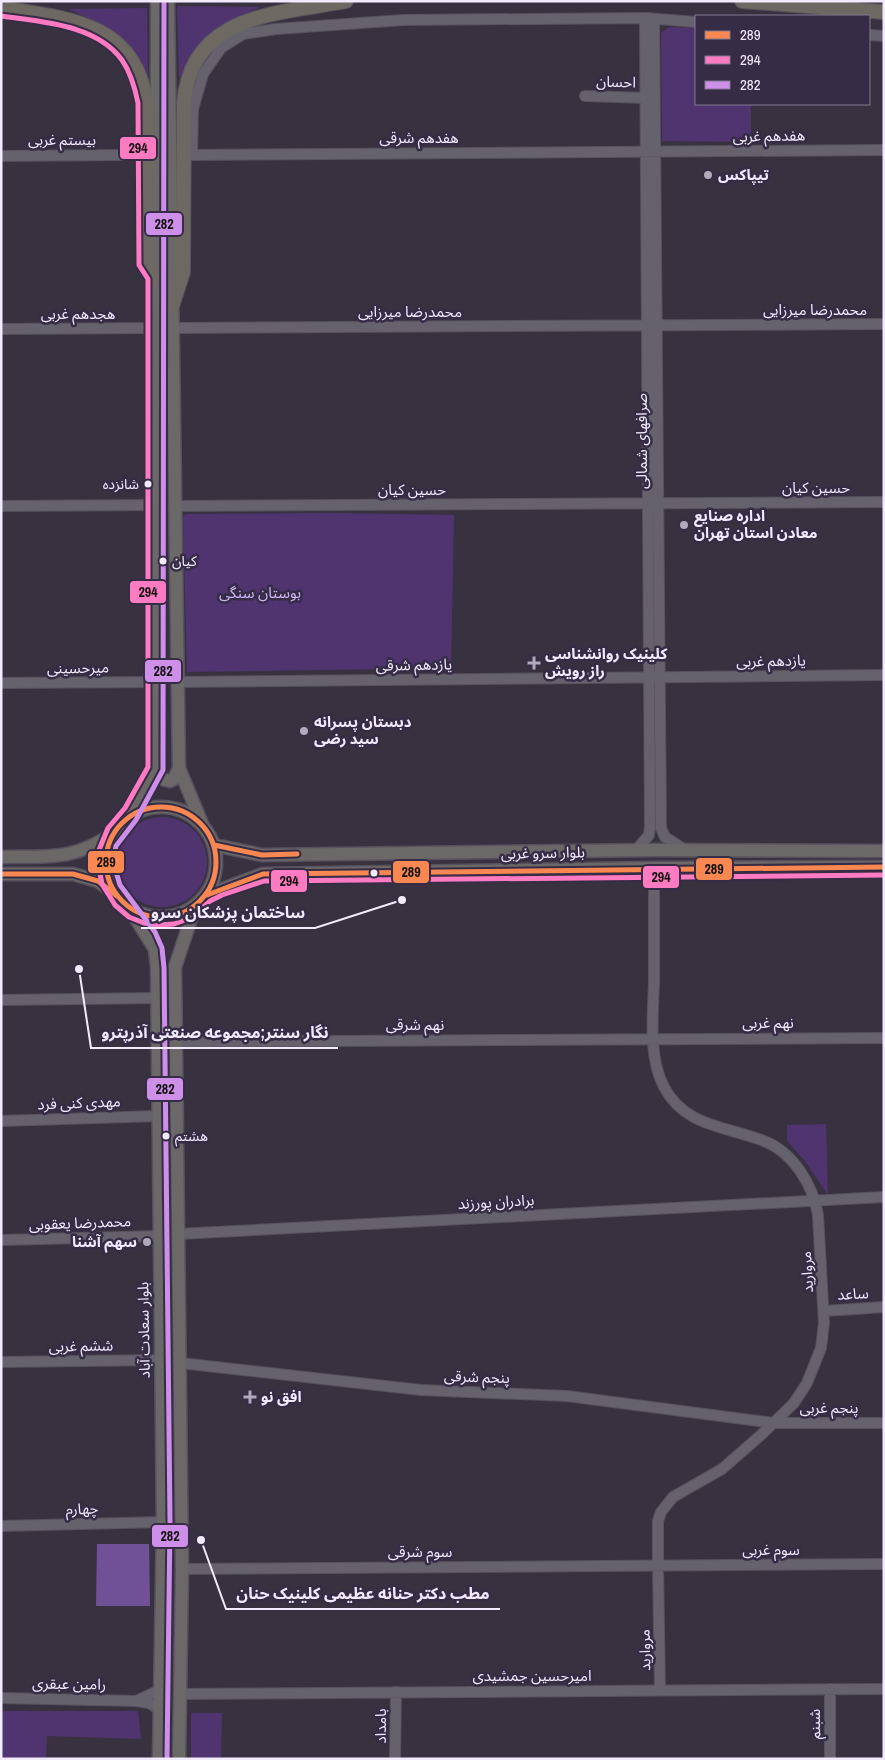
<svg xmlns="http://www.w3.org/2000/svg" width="885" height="1760" font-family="'Archivo Narrow','Noto Sans Arabic',sans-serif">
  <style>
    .green { fill: #4f3470 }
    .forest { fill: #705097 }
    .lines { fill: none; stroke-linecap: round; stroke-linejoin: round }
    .minor-casing { stroke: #57515e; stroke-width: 12 }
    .major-casing { stroke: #57515e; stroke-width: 15 }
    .highway-casing { stroke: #57515e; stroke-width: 16 }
    .minor { stroke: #66626d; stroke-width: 10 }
    .major { stroke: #6b6868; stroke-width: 12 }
    .highway { stroke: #6d6862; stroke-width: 14 }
    .bus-1-casing { stroke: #372c46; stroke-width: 9 }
    .bus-2-casing { stroke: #372c46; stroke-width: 9 }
    .bus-3-casing { stroke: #372c46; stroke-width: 9 }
    .bus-1 { stroke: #f88751; stroke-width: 5 }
    .bus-2 { stroke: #fe7ac1; stroke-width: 5 }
    .bus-3 { stroke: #ce8fe9; stroke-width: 5 }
    .poi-dot { fill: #b1aabb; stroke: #372c46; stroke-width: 2 }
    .bus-dot { fill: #f2ebfd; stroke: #372c46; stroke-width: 2 }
    .labels { text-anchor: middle; stroke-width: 5; stroke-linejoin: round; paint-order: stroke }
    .bus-label { font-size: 14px; fill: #f2ebfd; stroke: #372c46; text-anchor: start }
    .street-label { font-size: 15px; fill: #f2ebfd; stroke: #372c46 }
    .poi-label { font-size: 15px; font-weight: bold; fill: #f2ebfd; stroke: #372c46; text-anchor: start }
    .park-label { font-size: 15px; fill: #cfb5f6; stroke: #372c46 }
    .leader { fill: none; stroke: #f2ebfd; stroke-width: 2 }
    .callout-dot { fill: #f2ebfd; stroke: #372c46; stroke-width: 2 }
    .callout-label { font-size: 16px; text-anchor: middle; font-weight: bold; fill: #f2ebfd; stroke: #372c46; stroke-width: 5; stroke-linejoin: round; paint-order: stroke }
    .line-badge { stroke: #372c46; stroke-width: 2 }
    .pale-badge-label { font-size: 14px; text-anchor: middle; font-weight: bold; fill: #111 }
  </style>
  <rect width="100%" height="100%" fill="#383240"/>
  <path class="green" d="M177 6 260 7 215 29 194 55 184 76 179 77Z
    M147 8 148 81C125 41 111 27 68 9Z
    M669 27 696 28V104H751V142L662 141 661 33Z
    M333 513 454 515 451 668 187 672 183 517 186 514Z
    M117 862a45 45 0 1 1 90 0a45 45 0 1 1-90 0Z
    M826 1124 828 1195 804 1160 787 1141V1125Z
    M1 1711H138L141 1739 47 1736 46 1759H1Z
    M191 1713H222L221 1759H191Z"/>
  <path class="forest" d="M97 1544H149L150 1606H96Z"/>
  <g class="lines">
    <defs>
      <path id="minor" d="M654 19 661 828 665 837 685 850
        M696 22 646 18 403 20 276 29 243 34 221 48 203 74 193 109 192 155 884 150
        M869 35 884 36
        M585 96 646 98
        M1 156 123 155
        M173 328 884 324
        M1 329 156 328
        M1 506 156 505
        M175 506 884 502
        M178 682 884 675
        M1 683 156 682
        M636 850 649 835 650 826 645 18
        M654 868C654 906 654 944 654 982 653 1015 648 1057 664 1087 685 1127 726 1126 764 1141 793 1152 813 1185 818 1215L824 1323 821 1348 807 1383 794 1403 761 1435 722 1469 673 1497 661 1512 658 1521V1566L660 1690
        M1 1000 157 998
        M176 1042 884 1038
        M1 1121 158 1116
        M178 1234 884 1197
        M1 1240 160 1236
        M824 1311 884 1307
        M1 1362 161 1360
        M180 1363 421 1390 567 1396 774 1423H884
        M1 1526 163 1522
        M182 1569 884 1564
        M830 1689V1759
        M180 1694 884 1689
        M1 1698 136 1701 149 1703 160 1710
        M136 1701 160 1690
        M395 1759 396 1692"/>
      <path id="major" d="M168 1 179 768 203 826
        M156 769 158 778 170 781 174 779 179 768
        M106 862a55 55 0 1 1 110 0a55 55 0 1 1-110 0Z
        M127 818 156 769 157 1
        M214 845 262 855 654 850 884 851
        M1 857C46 856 75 861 113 833
        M1 874H73L98 881 113 893
        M207 895 263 874 654 868 884 867
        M129 908 155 949 157 968 163 1522 159 1759
        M179 1759 182 1569 175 967 195 907"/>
      <path id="highway" d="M742 1 884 12
        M1 8C66 18 135 22 146 102V264L156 276
        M172 306 183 272 184 104C190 14 277 14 346 1"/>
    </defs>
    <use href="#minor" class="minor-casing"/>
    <use href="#major" class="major-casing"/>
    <use href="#highway" class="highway-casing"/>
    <use href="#minor" class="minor"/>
    <use href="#major" class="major"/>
    <use href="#highway" class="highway"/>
    <defs>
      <path id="bus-1" d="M106 862a55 55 0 1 1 110 0a55 55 0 1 1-110 0Z
        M214 845 262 855 297 854
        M1 874H73L98 881 117 896
        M207 895 263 874 884 867"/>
      <path id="bus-2" d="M1 16C41 22 96 24 122 60 131 73 135 88 138 103L139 265 148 279V767L125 808 108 828 99 850 98 863 102 884 115 905 129 917 144 923 159 925 174 924 191 918 210 901 222 895 264 881 884 875"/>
      <path id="bus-3" d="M164 1 163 770 136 820 116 846 113 862 120 885 155 932 162 948 164 968 170 1522 167 1759"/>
    </defs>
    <use href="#bus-1" class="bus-1-casing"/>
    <use href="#bus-2" class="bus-2-casing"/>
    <use href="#bus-3" class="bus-3-casing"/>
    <use href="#bus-1" class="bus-1"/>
    <use href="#bus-2" class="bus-2"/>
    <use href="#bus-3" class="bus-3"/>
  </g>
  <g class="poi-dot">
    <circle cx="708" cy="175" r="5"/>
    <circle cx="684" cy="525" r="5"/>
    <path d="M531.5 655.5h5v5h5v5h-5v5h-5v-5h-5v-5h5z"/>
    <circle cx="304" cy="731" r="5"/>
    <circle cx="147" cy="1242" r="5"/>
    <path d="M247.5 1389.5h5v5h5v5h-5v5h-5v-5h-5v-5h5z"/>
  </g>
  <g class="bus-dot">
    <circle cx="148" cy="484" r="4.5"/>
    <circle cx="163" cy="561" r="4.5"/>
    <circle cx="374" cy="873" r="4.5"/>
    <circle cx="166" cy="1136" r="4.5"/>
  </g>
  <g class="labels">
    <g class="bus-label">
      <text x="139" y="489" text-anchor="end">شانزده</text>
      <text x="172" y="566">کیان</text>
      <text x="175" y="1141">هشتم</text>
    </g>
    <g class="street-label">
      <text transform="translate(616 82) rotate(2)" y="5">احسان</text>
      <text transform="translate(769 136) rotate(-1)" y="5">هفدهم غربی</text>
      <text x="419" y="143">هفدهم شرقی</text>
      <text x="62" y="145">بیستم غربی</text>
      <text x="815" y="315">محمدرضا میرزایی</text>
      <text x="410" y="317">محمدرضا میرزایی</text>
      <text x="78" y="319">هجدهم غربی</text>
      <text transform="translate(642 441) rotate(-90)" y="5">صرافهای شمالی</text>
      <text x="816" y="493">حسین کیان</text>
      <text x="412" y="495">حسین کیان</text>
      <text transform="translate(771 661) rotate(-1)" y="5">یازدهم غربی</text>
      <text transform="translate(414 665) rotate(-1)" y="5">یازدهم شرقی</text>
      <text transform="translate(78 668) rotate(-1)" y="5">میرحسینی</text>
      <text transform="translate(543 853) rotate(-1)" y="5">بلوار سرو غربی</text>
      <text x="768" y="1028">نهم غربی</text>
      <text x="415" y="1030">نهم شرقی</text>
      <text transform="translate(79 1103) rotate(-2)" y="5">مهدی کنی فرد</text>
      <text transform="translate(496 1202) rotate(-3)" y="5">برادران پورزند</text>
      <text transform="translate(80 1223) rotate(-2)" y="5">محمدرضا یعقوبی</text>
      <text transform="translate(807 1272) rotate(-93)" y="5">مروارید</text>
      <text transform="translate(853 1294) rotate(-3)" y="5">ساعد</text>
      <text transform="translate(144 1330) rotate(-91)" y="5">بلوار سعادت آباد</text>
      <text transform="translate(81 1346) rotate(-1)" y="5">ششم غربی</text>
      <text transform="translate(477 1377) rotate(2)" y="5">پنجم شرقی</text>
      <text x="829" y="1413">پنجم غربی</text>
      <text transform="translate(82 1509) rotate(-2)" y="5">چهارم</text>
      <text x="771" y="1555">سوم غربی</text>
      <text x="420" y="1557">سوم شرقی</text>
      <text transform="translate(645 1650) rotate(-91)" y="5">مروارید</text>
      <text x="532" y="1681">امیرحسین جمشیدی</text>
      <text transform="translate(69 1684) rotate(1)" y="5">رامین عبقری</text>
      <text transform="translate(815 1724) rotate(-91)" y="5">شبنم</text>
      <text transform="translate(381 1726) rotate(-90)" y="5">بامداد</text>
    </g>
    <g class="poi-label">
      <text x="718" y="180">تیپاکس</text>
      <text x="694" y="521">اداره صنایع<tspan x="694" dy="17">معادن استان تهران</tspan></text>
      <text x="545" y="659">کلینیک روانشناسی<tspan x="545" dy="17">راز رویش</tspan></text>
      <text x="314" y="727">دبستان پسرانه<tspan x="314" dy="17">سید رضی</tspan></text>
      <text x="137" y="1247" text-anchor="end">سهم آشنا</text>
      <text x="261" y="1402">افق نو</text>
    </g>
    <g class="park-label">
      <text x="260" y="598">بوستان سنگی</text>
    </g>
  </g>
  <path class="leader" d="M402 900L315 928H141M79 969L91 1048H338M201 1540L226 1609H500"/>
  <g class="callout-dot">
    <circle cx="402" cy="900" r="5"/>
    <circle cx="79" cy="969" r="5"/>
    <circle cx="201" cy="1540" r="5"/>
  </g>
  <g class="callout-label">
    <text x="228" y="918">ساختمان پزشکان سرو</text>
    <text x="215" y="1038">نگار سنتر;مجموعه صنعتی آذرپترو</text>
    <text x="363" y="1599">مطب دکتر حنانه عظیمی کلینیک حنان</text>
  </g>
  <g class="line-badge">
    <rect x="119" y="136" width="38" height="24" rx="5" fill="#fe7ac1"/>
    <rect x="145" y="212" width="38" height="24" rx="5" fill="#ce8fe9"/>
    <rect x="129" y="580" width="38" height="24" rx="5" fill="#fe7ac1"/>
    <rect x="144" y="659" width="38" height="24" rx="5" fill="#ce8fe9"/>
    <rect x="87" y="850" width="38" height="24" rx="5" fill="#f88751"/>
    <rect x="695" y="857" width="38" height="24" rx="5" fill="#f88751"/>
    <rect x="392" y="860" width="38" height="24" rx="5" fill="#f88751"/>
    <rect x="642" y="865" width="38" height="24" rx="5" fill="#fe7ac1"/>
    <rect x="270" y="869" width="38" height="24" rx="5" fill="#fe7ac1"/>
    <rect x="146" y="1077" width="38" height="24" rx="5" fill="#ce8fe9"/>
    <rect x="151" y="1524" width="38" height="24" rx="5" fill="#ce8fe9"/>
  </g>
  <g class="pale-badge-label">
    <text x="138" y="153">294</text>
    <text x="164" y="229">282</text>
    <text x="148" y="597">294</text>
    <text x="163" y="676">282</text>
    <text x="106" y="867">289</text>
    <text x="714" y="874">289</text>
    <text x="411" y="877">289</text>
    <text x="661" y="882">294</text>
    <text x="289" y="886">294</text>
    <text x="165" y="1094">282</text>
    <text x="170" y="1541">282</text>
  </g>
  <rect width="885" height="1760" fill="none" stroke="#f2ebfd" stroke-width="5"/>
  <rect x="695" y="15" width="175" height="90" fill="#372c46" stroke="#82788f"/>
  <rect x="705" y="31" width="25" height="8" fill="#f88751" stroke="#82788f"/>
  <text x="740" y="40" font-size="15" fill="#f2ebfd">289</text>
  <rect x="705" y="56" width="25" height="8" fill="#fe7ac1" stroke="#82788f"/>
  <text x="740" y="65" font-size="15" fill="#f2ebfd">294</text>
  <rect x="705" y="81" width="25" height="8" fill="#ce8fe9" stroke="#82788f"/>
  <text x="740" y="90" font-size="15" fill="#f2ebfd">282</text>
</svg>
